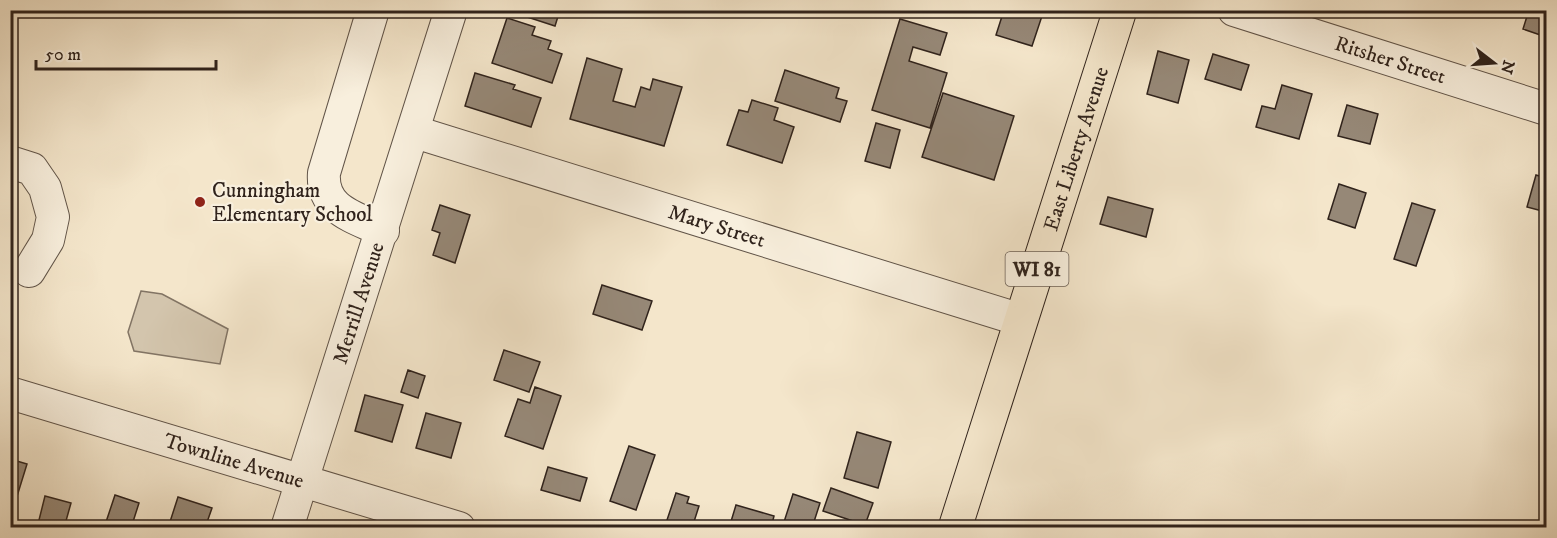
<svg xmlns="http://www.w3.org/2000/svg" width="1557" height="538" font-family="'IM FELL DW Pica',serif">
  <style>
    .green { fill: #d3c5ad; stroke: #827464; stroke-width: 1.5 }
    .building { fill: #968877; stroke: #30231c; stroke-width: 1.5 }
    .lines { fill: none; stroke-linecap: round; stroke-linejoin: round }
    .minor-casing { stroke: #615448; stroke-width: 34 }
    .major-casing { stroke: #30231c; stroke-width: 35 }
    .minor { stroke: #f8efdd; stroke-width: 32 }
    .major { stroke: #f4e6cb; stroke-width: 33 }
    .poi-dot { fill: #8f2418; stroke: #f8efdd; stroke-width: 2 }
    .labels { text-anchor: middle; stroke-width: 4.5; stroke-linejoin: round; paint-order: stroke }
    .shield { fill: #f8efdd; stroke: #6c6056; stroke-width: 1.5 }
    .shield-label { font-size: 20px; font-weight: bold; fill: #30231c }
    .street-label { font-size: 21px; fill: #30231c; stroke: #f8efdd }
    .poi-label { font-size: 21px; fill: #30231c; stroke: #f8efdd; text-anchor: start }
  </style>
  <rect width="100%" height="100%" fill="#f4e6cb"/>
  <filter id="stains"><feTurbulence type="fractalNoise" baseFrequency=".00333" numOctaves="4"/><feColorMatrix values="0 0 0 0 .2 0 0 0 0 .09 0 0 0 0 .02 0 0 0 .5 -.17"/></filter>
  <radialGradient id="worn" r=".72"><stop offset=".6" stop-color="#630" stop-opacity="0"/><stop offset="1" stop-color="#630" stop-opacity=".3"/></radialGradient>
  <path class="green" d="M141 291 162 294 228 329 220 364 134 351 128 332Z"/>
  <path class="building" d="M522 10H560L555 26 521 15Z
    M1004 10H1027L1042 16 1032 46 996 35Z
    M1529 10H1546V37L1523 29Z
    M507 18 535 27 532 35 551 41 548 49 562 54 552 83 492 63Z
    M900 19 947 33 940 55 913 47 909 61 947 73 930 128 872 110Z
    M1158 51 1189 60 1178 103 1147 94Z
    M1213 54 1249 65 1241 90 1205 79Z
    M587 58 622 69 613 101 635 107 641 87 650 90 653 79 682 87 664 146 570 119Z
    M785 70 839 88 836 98 847 101 840 122 775 101Z
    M475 73 515 85 513 89 541 98 531 127 465 106Z
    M1282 85 1312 94 1299 139 1256 127 1262 106 1275 109Z
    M943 93 1014 116 994 180 922 157Z
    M752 100 778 108 774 120 794 127 782 163 727 145 739 110 748 112Z
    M1347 105 1378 114 1370 144 1338 136Z
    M876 123 900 130 890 168 865 161Z
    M1536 175 1546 178V212L1527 207Z
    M1339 184 1366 193 1355 228 1328 219Z
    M1108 197 1153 209 1146 237 1100 224Z
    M1412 203 1435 210 1416 266 1394 259Z
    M440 205 470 215 455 263 433 255 440 233 432 230Z
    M602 285 652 301 642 330 593 314Z
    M504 350 540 362 529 392 494 380Z
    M408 370 425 376 418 398 401 392Z
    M535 387 561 396 543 449 505 436 518 399 530 403Z
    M365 395 403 405 392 442 355 431Z
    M426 413 461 423 451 458 416 448Z
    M857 432 891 442 878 488 844 478Z
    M629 446 655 455 636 510 610 501Z
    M10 459 27 464 10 519Z
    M548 467 587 478 580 501 541 490Z
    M831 488 873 503 865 525 823 511Z
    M676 493 689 497 687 503 699 506 692 528 665 526Z
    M793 494 820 503 812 528 783 525Z
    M115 495 139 503 131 528 106 522Z
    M45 496 71 503 64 528H37Z
    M178 497 212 508 205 528H168Z
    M736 505 774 516 771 528H729Z"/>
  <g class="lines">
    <defs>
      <g id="minor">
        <path d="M373 10 324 173C321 210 355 217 383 231"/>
        <path id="s1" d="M1234 10 1546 109"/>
        <path id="s2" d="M415 132 1021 320"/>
        <path d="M10 162 32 169 45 188 53 217 48 240 29 271"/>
        <path id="s3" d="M10 393 459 528"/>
        <path id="s4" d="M287 528 451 10"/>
      </g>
      <g id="major">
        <path id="s5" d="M955 528 1120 10"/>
      </g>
    </defs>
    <use href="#minor" class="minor-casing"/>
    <use href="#major" class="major-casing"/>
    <use href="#minor" class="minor"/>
    <use href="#major" class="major"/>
  </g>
  <circle class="poi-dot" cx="200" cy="202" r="6"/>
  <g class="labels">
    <rect class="shield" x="1005.5" y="252" width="63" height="34" rx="4.5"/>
    <g class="shield-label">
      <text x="1037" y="276">WI 81</text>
    </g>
    <g class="street-label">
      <text dy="7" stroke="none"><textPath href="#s1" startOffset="164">Ritsher Street</textPath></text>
      <text dy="7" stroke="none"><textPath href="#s5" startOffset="398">East Liberty Avenue</textPath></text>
      <text dy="7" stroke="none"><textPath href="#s2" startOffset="316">Mary Street</textPath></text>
      <text dy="7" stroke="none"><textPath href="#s4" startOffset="236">Merrill Avenue</textPath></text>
      <text dy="7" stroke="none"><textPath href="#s3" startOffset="234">Townline Avenue</textPath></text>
    </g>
    <g class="poi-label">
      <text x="212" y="197">Cunningham<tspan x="212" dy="24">Elementary School</tspan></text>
    </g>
  </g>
  <rect width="1557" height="538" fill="none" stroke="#f4e6cb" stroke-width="36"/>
  <rect x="12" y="12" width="1533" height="514" fill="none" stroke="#30231c" stroke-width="3"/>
  <rect x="18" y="18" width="1521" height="502" fill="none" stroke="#30231c" stroke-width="1.5"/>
  <g transform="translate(1494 63) rotate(107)" stroke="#f8efdd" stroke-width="4.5" paint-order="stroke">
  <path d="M0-4.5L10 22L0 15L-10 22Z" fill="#30231c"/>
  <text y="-9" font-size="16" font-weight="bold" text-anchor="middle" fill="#30231c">N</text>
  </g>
  <path d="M36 60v9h180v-9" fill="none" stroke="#30231c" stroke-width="3"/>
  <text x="45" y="60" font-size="18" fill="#30231c" stroke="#f8efdd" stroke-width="4.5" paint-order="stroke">50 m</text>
  <rect width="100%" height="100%" filter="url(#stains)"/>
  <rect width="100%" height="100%" fill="url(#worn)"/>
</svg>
